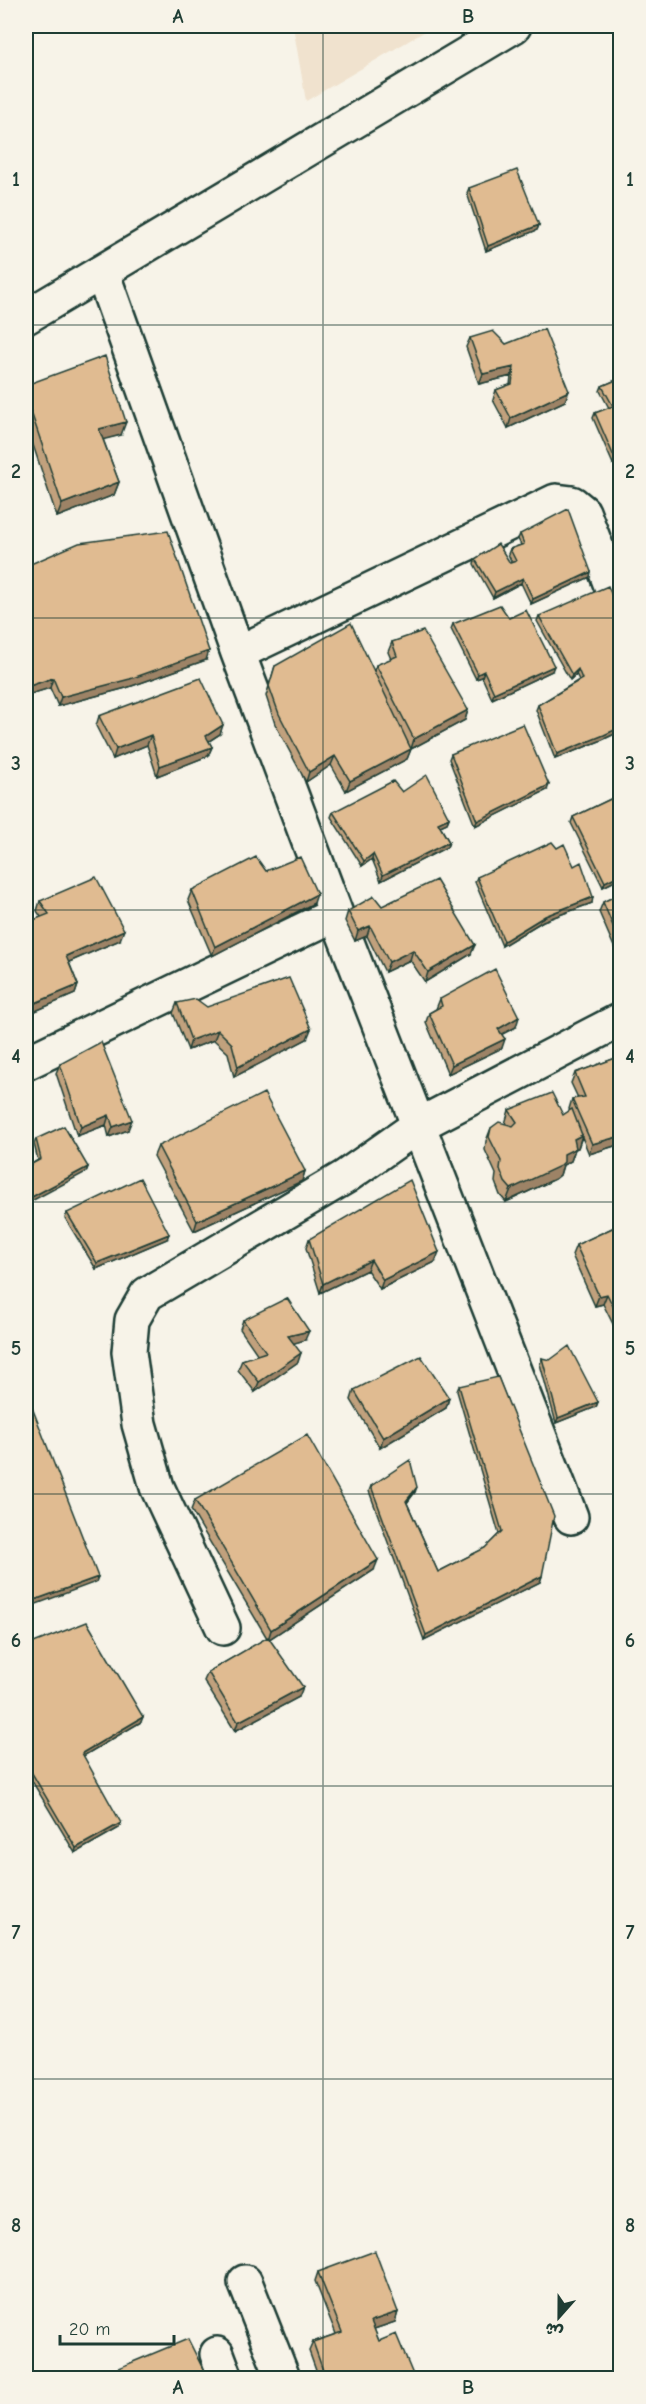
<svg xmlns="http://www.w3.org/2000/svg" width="646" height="2404" font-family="'Comic Neue','Playpen Sans Arabic',sans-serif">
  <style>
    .built { fill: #f0e2ce }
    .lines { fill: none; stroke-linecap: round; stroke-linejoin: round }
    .minor-casing { stroke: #1f3d34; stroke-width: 38 }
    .secondary-casing { stroke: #1f3d34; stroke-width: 38 }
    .minor { stroke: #f7f3e8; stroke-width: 33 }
    .secondary { stroke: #f7f3e8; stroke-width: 33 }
    .wall { fill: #c1a17d; stroke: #1f3d34; stroke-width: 1.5 }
    .shaded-wall { fill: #9d8366; stroke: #1f3d34; stroke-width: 1.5 }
    .building { fill: #e0bb91; stroke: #1f3d34; stroke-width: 1.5 }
    .grid { fill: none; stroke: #1f3d34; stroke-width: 1.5; stroke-opacity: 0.55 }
    .neatline { fill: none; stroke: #1f3d34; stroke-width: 2 }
    .grid-label { font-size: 20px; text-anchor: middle; font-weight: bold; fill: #1f3d34 }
  </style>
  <rect width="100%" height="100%" fill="#f7f3e8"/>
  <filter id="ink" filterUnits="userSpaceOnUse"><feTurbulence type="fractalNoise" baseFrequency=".0167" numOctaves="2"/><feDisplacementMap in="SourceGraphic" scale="12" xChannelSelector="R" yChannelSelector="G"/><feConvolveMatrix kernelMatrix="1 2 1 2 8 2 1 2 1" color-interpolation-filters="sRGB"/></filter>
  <g filter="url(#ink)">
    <path class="built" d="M293 26H434L306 101Z"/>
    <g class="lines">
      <defs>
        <path id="minor" d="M102 272 238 653 336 914 571 1517
          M238 653 556 501 572 503 583 512 620 609
          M26 1063 336 914
          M223 1628 157 1487 139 1424 129 1352 132 1320 147 1294 345 1177 419 1125 620 1020
          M245 2282 283 2378
          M217 2354 226 2378"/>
        <path id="secondary" d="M26 317 514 26"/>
      </defs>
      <use href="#minor" class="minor-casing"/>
      <use href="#secondary" class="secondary-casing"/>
      <use href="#minor" class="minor"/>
      <use href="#secondary" class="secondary"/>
    </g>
    <path class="wall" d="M469 188 539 225 537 230 486 251 467 193Z
      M470 338 506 344 565 401 508 428 493 400 496 390 510 385 511 376 479 384 466 347Z
      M621 378V460L613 464 593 418 595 413 609 408 600 391 602 386Z
      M26 385 121 435 103 439 119 482 114 495 57 517 26 424Z
      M520 534 590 577 531 604 521 583 493 598 474 564 475 559 510 563H512L508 554 510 549 521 545 518 539Z
      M26 566 206 660 126 688 58 706 50 688 27 695 26 699Z
      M539 616 621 618V731L602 740 555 759 536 710 538 705 579 680 576 674 570 680 537 621Z
      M453 624 552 671 492 699 482 677 476 679 451 629Z
      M392 642 468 710 465 720 411 749 407 759 346 791 331 765 306 782 275 724 266 696 275 666 374 671 376 665 391 659 388 652Z
      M99 716 220 734 209 741 212 747 208 756 157 776 147 745 113 759 96 726Z
      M451 754 547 790 475 826 449 759Z
      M402 792 449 818 447 823 440 826 449 842 447 847 381 881 372 859 362 866 331 817 333 812Z
      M621 794V878L603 887 571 823 573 817Z
      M557 848 592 903 543 921 502 946 475 882 477 877Z
      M266 871 314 903 212 956 188 900 192 890Z
      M621 893V963L599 912 603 902Z
      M40 901 120 940 69 962 78 985 75 994 26 1015V923L41 917 37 911Z
      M382 906 471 954 425 982 410 960 385 972 367 936 355 941 345 921 348 911Z
      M440 999 516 1027 502 1034V1048L448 1074 426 1022 429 1013 436 1009Z
      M177 1003 207 1007 307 1039 234 1077 228 1053 214 1040 188 1050 173 1013Z
      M621 1056V1144L589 1154 582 1137 578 1148 575 1149 571 1161 563 1165 560 1175 555 1179 506 1202 500 1195 495 1182 496 1174 485 1150 486 1141 491 1128 505 1124 509 1110 563 1115 570 1111 569 1109 572 1099 578 1098 571 1083 575 1073Z
      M60 1064 128 1130 109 1137 106 1125 77 1136 56 1073Z
      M36 1139 88 1167 86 1172 30 1165 38 1160 34 1144Z
      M158 1146 305 1171 302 1181 194 1231 154 1156Z
      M67 1213 167 1239 96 1269 65 1218Z
      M621 1224V1330L617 1332 603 1304 595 1306 572 1255 576 1245Z
      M309 1239 435 1262 380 1289 367 1270 320 1293 306 1248Z
      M243 1320 305 1340 294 1343 298 1362 255 1392 238 1370 242 1360 258 1355 240 1329Z
      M542 1358 598 1402 596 1407 556 1423 540 1364Z
      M459 1386 542 1576 540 1582 424 1640 369 1491 371 1486 415 1492 407 1503 438 1572 485 1548 499 1534 457 1391Z
      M354 1390 449 1398 446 1408 380 1448 351 1400Z
      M195 1500 374 1570 269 1639 299 1697 235 1731 204 1681 208 1672 267 1638 191 1510Z
      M26 1646 141 1722 83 1756 119 1828 75 1853 26 1771V1670L27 1669 26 1666Z
      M318 2272 398 2312 395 2322 374 2329 379 2341 414 2377V2379H319L309 2351 313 2342 336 2334 315 2281Z"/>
    <path class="shaded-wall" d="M539 225 537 230 486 251 488 246Z
      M514 367 511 376 479 384 483 374Z
      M569 391 565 401 508 428 511 418Z
      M126 422 121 435 94 442 99 429Z
      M621 456V460L613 464 615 459Z
      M119 482 114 495 57 517 62 504Z
      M591 572 590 577 531 604 533 599Z
      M523 578 521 583 493 598 495 592Z
      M209 651 206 660 126 688 58 706 61 697Z
      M554 666 552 671 492 699 494 693Z
      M578 669 576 674 570 680 572 675Z
      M484 671 482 677 476 679 478 674Z
      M53 678 50 688 27 695 26 699V687Z
      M468 710 465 720 411 749 414 739Z
      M223 725 220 734 203 745 206 736Z
      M621 727V731L602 740 555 759 557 754Z
      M151 735 147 745 113 759 116 749Z
      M212 747 208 756 157 776 160 766Z
      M411 749 407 759 346 791 350 781Z
      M335 756 331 765 306 782 309 772Z
      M549 785 547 790 475 826 477 821Z
      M449 818 447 823 436 828 438 823Z
      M449 842 447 847 381 881 383 875Z
      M373 854 372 859 362 866 364 861Z
      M621 874V878L603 887 605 882Z
      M317 894 314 903 212 956 215 947Z
      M593 897 592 903 543 921 502 946 504 941 545 916Z
      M370 926 367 936 355 941 358 931Z
      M124 930 120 940 62 965 66 956Z
      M475 945 471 954 425 982 428 972Z
      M413 950 410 960 385 972 389 962Z
      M78 985 75 994 26 1015 28 1006Z
      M519 1017 516 1027 495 1038 498 1029Z
      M311 1029 307 1039 234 1077 238 1067Z
      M218 1030 214 1040 188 1050 191 1040Z
      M505 1039 502 1048 448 1074 452 1065Z
      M109 1115 106 1125 77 1136 81 1127Z
      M132 1120 128 1130 109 1137 113 1127Z
      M582 1135 578 1148 575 1149 571 1161 563 1165 560 1175 555 1179 506 1202 511 1189 564 1154 574 1139Z
      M621 1136V1144L589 1154 592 1144Z
      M88 1167 86 1172 26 1204V1200Z
      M305 1171 302 1181 194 1231 197 1221Z
      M169 1234 167 1239 96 1269 97 1263Z
      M439 1252 435 1262 380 1289 383 1280Z
      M371 1260 367 1270 320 1293 323 1284Z
      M607 1294 603 1304 595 1306 599 1296Z
      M621 1323V1330L617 1332Z
      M309 1331 305 1340 285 1346 288 1336Z
      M301 1353 298 1362 255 1392 259 1382Z
      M449 1398 446 1408 380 1448 383 1438Z
      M598 1402 596 1407 556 1423 558 1418Z
      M417 1487 415 1492 404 1506 406 1501Z
      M378 1560 374 1570 268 1640 271 1630Z
      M542 1576 540 1582 424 1640 426 1635Z
      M98 1577 96 1582 26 1608V1603Z
      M303 1687 299 1697 235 1731 238 1722Z
      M143 1717 141 1722 80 1758 82 1753Z
      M121 1823 119 1828 75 1853 76 1848Z
      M398 2312 395 2322 368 2331 371 2321Z
      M205 2373 203 2379H192Z"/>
    <path class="building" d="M517 170 539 225 488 246 469 188Z
      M544 329 569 391 511 418 496 390 512 384 514 367 483 374 470 338 493 331 506 344Z
      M105 356 126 422 99 429 119 482 62 504 26 397V385Z
      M621 378V456L615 459 595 413 613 406 602 386Z
      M568 509 591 572 533 599 523 578 495 592 475 559 498 544 510 563 516 561 510 549 524 544 520 534Z
      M168 531 209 651 130 679 61 697 53 678 26 687 27 695H26V623L30 621 26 611V566L79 543Z
      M608 586 621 618V727L604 735 557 754 538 705 582 679 578 669 572 675 539 616Z
      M500 605 509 618 526 610 554 666 494 693 484 671 478 674 453 624Z
      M351 623 411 749 350 781 335 756 309 772 279 714 269 686 275 666Z
      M423 631 468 710 414 739 376 665 397 656 392 642Z
      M201 678 223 725 206 736 212 747 160 766 151 735 116 749 99 716Z
      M523 724 549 785 477 821 451 754Z
      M427 775 449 818 438 823 449 842 383 875 373 854 364 861 333 812 393 781 402 792Z
      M621 794V874L605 882 573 817Z
      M552 842 557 848 564 844 574 866 581 862 593 897 545 916 504 941 477 877Z
      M256 857 266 871 300 857 317 894 215 947 192 890Z
      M96 877 124 930 66 956 78 985 28 1006 26 1001V923L49 914 40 901Z
      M436 880 475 945 428 972 413 950 389 962 370 926 358 931 348 911 374 896 382 906Z
      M621 893V945L603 902Z
      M495 969 519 1017 498 1029 505 1039 452 1065 429 1013 442 1006 440 999Z
      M289 978 311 1029 238 1067 232 1044 218 1030 191 1040 177 1003 196 999 207 1007Z
      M101 1042 132 1120 113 1127 109 1115 81 1127 60 1064Z
      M621 1056V1136L592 1144 572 1099 585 1097 575 1073Z
      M264 1093 305 1171 197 1221 158 1146Z
      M552 1093 563 1115 572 1109 582 1135 574 1139 576 1148 564 1154V1162L560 1166 511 1189 505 1182 500 1169 501 1161 489 1137 491 1128 499 1122 513 1126 517 1122 509 1110Z
      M64 1126 88 1167 26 1200V1155L30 1165 41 1159 36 1139Z
      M140 1178 169 1234 97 1263 67 1213Z
      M410 1180 439 1252 383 1280 371 1260 323 1284 309 1239Z
      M621 1224V1322L607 1294 599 1296 576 1245Z
      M287 1298 309 1331 288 1336 301 1353 259 1382 242 1360 266 1352 243 1320Z
      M569 1346 598 1402 558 1418 542 1358 550 1360Z
      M421 1356 449 1398 383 1438 354 1390Z
      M498 1377 554 1516 542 1576 426 1635 371 1486 410 1460 417 1487 406 1501 438 1572 485 1548 502 1531 459 1386Z
      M26 1392 98 1577 26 1603Z
      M307 1435 378 1560 271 1630 195 1500Z
      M87 1622 143 1717 82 1753 121 1823 76 1848 26 1763V1670L30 1668 26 1656V1646Z
      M268 1637 303 1687 238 1722 208 1672Z
      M375 2251 398 2312 371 2321 379 2341 396 2334 414 2377 412 2379H326L313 2342 342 2332 318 2272Z
      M188 2339 205 2373 192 2379H92Z"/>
  </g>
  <path class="grid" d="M323 26V2378M26 325H620M26 618H620M26 910H620M26 1202H620M26 1494H620M26 1786H620M26 2079H620"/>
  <rect width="646" height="2404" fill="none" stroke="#f7f3e8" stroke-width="66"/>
  <g transform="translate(559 2317) rotate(201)" stroke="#f7f3e8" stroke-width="4.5" paint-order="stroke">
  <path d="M0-4.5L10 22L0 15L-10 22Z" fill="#1f3d34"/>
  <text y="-9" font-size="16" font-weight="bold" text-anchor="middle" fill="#1f3d34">ش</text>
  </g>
  <path d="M60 2335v9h114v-9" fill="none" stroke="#1f3d34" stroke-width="3"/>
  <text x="69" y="2335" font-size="18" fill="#1f3d34" stroke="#f7f3e8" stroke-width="4.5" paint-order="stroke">20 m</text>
  <rect x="33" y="33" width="580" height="2338" class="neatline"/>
  <g class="grid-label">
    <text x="178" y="23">A</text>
    <text x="468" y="23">B</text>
    <text x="16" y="186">1</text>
    <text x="630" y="186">1</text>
    <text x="16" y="478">2</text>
    <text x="630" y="478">2</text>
    <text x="16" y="770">3</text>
    <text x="630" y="770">3</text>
    <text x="16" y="1063">4</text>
    <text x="630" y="1063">4</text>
    <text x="16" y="1355">5</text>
    <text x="630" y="1355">5</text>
    <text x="16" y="1647">6</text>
    <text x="630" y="1647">6</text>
    <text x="16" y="1939">7</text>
    <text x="630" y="1939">7</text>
    <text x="16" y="2232">8</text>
    <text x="630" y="2232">8</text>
    <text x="178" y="2394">A</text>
    <text x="468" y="2394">B</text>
  </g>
</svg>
